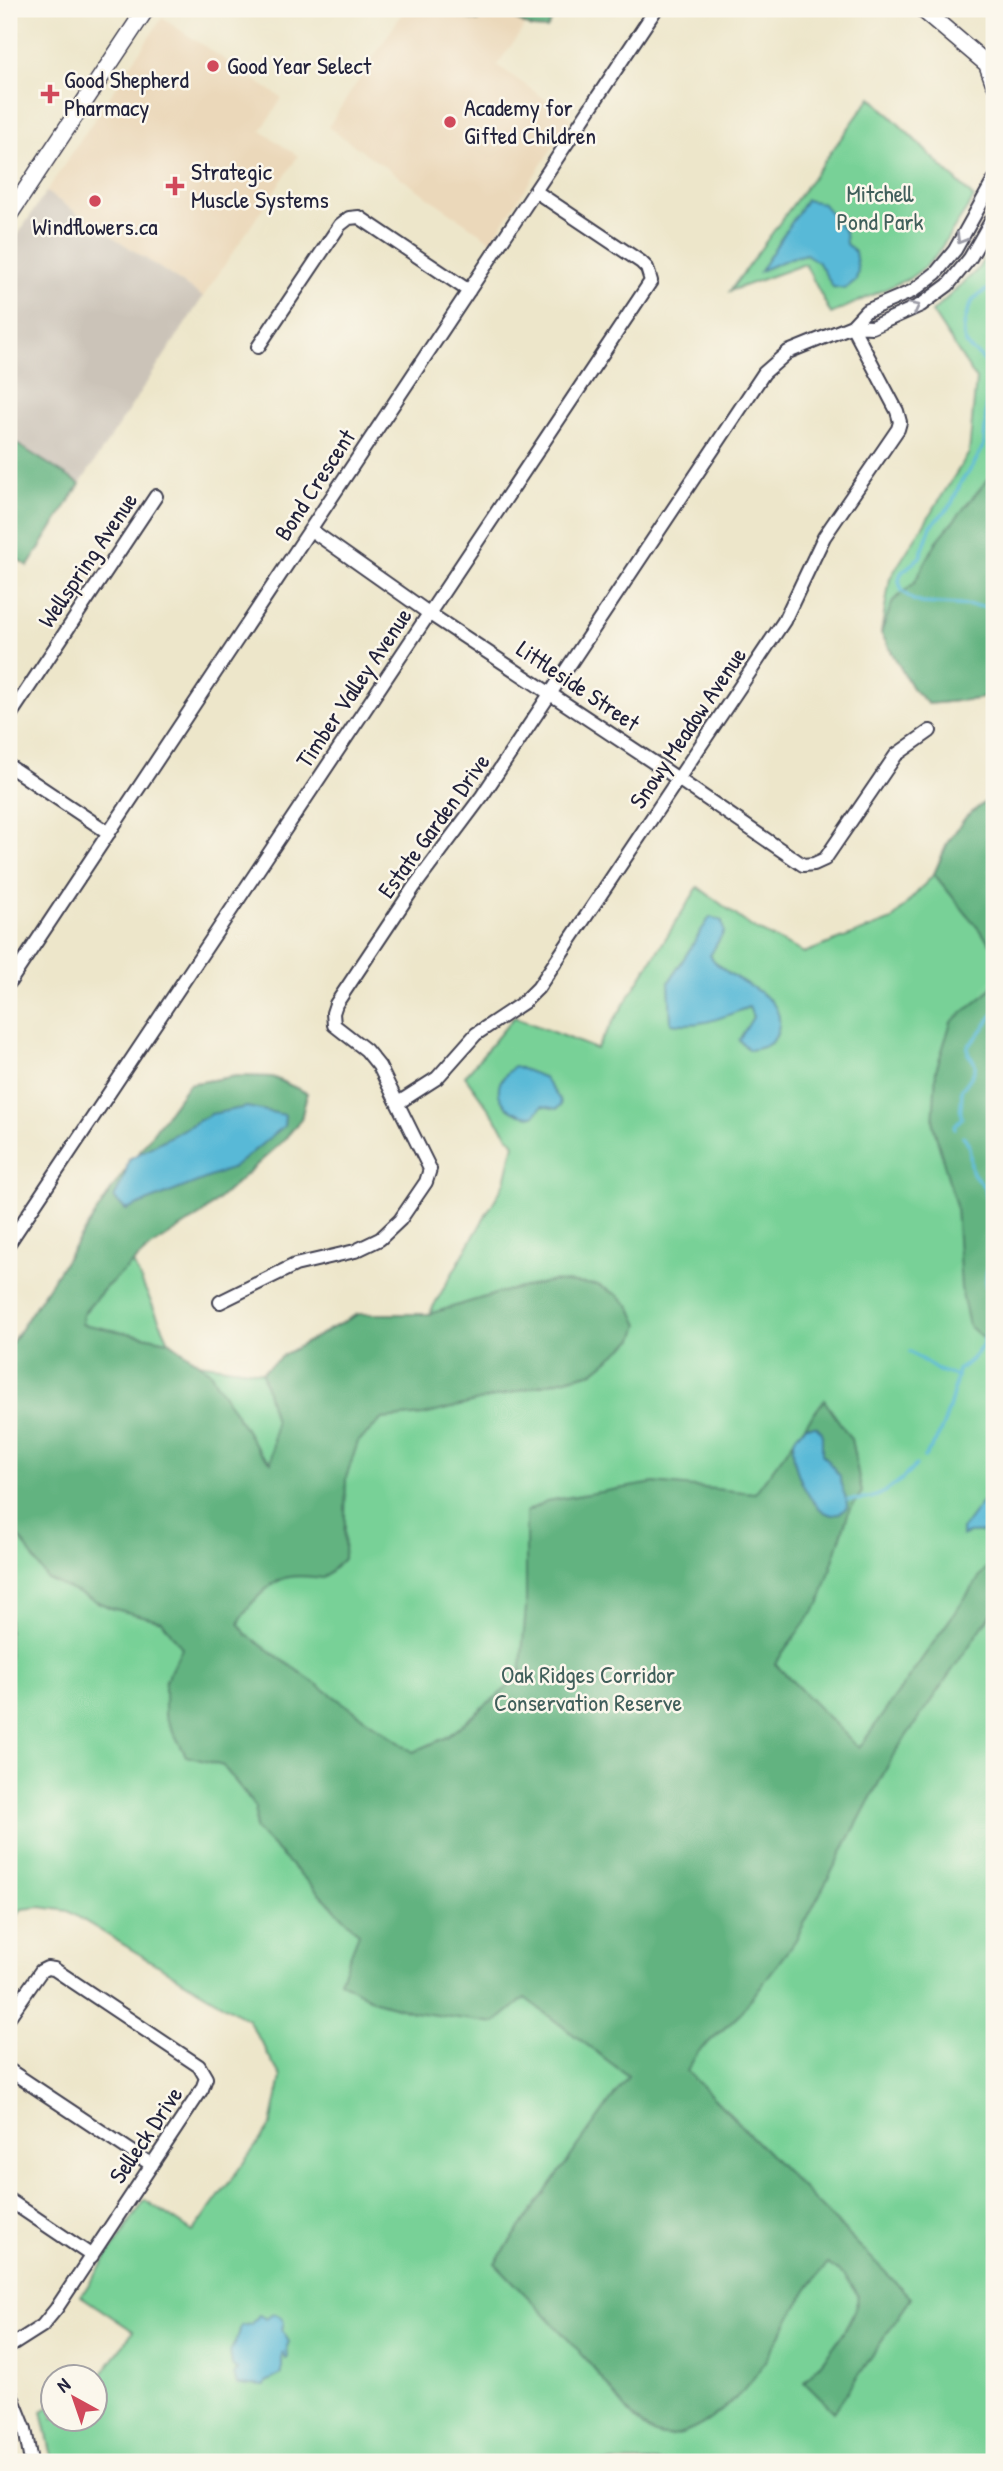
<svg xmlns="http://www.w3.org/2000/svg" width="1003" height="2471" font-family="'Patrick Hand',sans-serif">
  <style>
    .built { fill: #ebd8ba }
    .industrial { fill: #cbc3b8 }
    .green { fill: #78d197; stroke: #4d7a69; stroke-width: 2 }
    .forest { fill: #62b380; stroke: #426a5e; stroke-width: 2 }
    .water { fill: #58b9d7; stroke: #3d6e89; stroke-width: 2 }
    .lines { fill: none; stroke-linecap: round; stroke-linejoin: round }
    .stream { stroke: #58b9d7; stroke-width: 3.5 }
    .minor-casing { stroke: #403f50; stroke-width: 16 }
    .major-casing { stroke: #403f50; stroke-width: 19 }
    .minor { stroke: #fff; stroke-width: 12 }
    .major { stroke: #fff; stroke-width: 16 }
    .oneway { stroke: #9c9ca7 }
    .poi-dot { fill: #d1495b; stroke: #fbf7ec; stroke-width: 2.5 }
    .labels { text-anchor: middle; stroke-width: 5; stroke-linejoin: round; paint-order: stroke }
    .poi-label { font-size: 24px; fill: #22223b; stroke: #fbf7ec; text-anchor: start }
    .park-label { font-size: 24px; fill: #405f5b; stroke: #fbf7ec }
    .street-label { font-size: 24px; fill: #22223b; stroke: #fbf7ec }
  </style>
  <rect width="100%" height="100%" fill="#fbf7ec"/>
  <filter id="ink" filterUnits="userSpaceOnUse"><feTurbulence type="fractalNoise" baseFrequency=".0143" numOctaves="2"/><feDisplacementMap in="SourceGraphic" scale="14" xChannelSelector="R" yChannelSelector="G"/><feConvolveMatrix kernelMatrix="1 2 1 2 8 2 1 2 1" color-interpolation-filters="sRGB"/></filter>
  <filter id="wash" filterUnits="userSpaceOnUse"><feTurbulence type="fractalNoise" baseFrequency=".00686" numOctaves="4" result="noise"/><feDisplacementMap in="SourceGraphic" scale="28" xChannelSelector="R" yChannelSelector="G"/><feGaussianBlur stdDeviation="1.57" result="paint"/><feColorMatrix in="noise" values="0 0 0 0 0 0 0 0 0 0 0 0 0 0 0 0 0 1.4 0 .05"/><feComposite in="paint" operator="in"/></filter>
  <g filter="url(#wash)">
    <rect width="100%" height="100%" fill="#ede6ca"/>
    <path class="built" d="M405 9H433L478 21 486 9H496L526 25 497 65 572 118 491 241 328 127Z
      M162 18 282 98 261 131 298 156 203 297 46 192Z"/>
    <path class="industrial" d="M46 192 203 297 80 484 9 439V248Z"/>
    <path class="green" d="M871 97 974 198 935 257 921 270 910 278 831 314 805 264 730 291Z
      M994 243V693L977 699 928 704 912 688 881 633 890 578 969 453 976 379 932 312 977 270Z
      M994 795V2462H53L42 2411 52 2405V2418H94L95 2381 99 2378 133 2331 81 2296 145 2200 193 2232 271 2125 281 2077 248 2020 68 1911 41 1907 22 1909 9 1924V1347L114 1186 189 1084 237 1076 272 1077 307 1093 301 1119 283 1141 202 1214 148 1249 133 1263 169 1341 198 1363 262 1372 285 1354 358 1314H429L505 1182 514 1144 465 1076 514 1017 596 1049 698 887 753 928 804 953 892 920 934 874 948 842 966 817Z"/>
    <path class="forest" d="M433 9H486L478 21Z
      M496 9H558L547 29 532 28Z
      M9 439 80 484 28 566 9 554Z
      M994 469V693L977 699 928 704 912 688 881 633 893 601 914 583 937 541 988 479Z
      M994 795V948L934 874 948 842 966 817Z
      M994 983V1344L992 1346 969 1326 961 1288 956 1206 933 1125 936 1070 951 1022 987 993Z
      M237 1076 272 1077 307 1093 301 1119 283 1141 202 1214 148 1249 105 1288 83 1314 82 1324 169 1341 209 1371 260 1453 271 1462 275 1422 262 1372 285 1354 358 1314H429L502 1292 553 1281 598 1285 616 1294 630 1306 639 1325 634 1339 593 1372 424 1415 382 1419 358 1442 346 1478 344 1559 323 1578C312 1577 300 1575 290 1577 272 1579 244 1608 239 1624L247 1635 413 1752 447 1737 520 1677 526 1608V1512L546 1501 654 1483 755 1493 824 1400 851 1439 862 1492 849 1511 820 1602 775 1664 859 1748 994 1557V1610L894 1754 795 1941 738 2016 698 2052 687 2071 911 2298 834 2412 804 2382C823 2362 855 2323 858 2296L845 2276 828 2264C796 2298 780 2343 752 2380 735 2403 686 2446 655 2434 632 2425 604 2379 587 2360 557 2327 526 2295 495 2263L628 2076 525 1998 495 2023 414 2012 375 2001 340 1981 359 1933 255 1829 256 1807 223 1766 186 1756 165 1716V1682L182 1648 162 1621 111 1608 47 1579 9 1521V1347L114 1186 189 1084Z"/>
    <path class="water" d="M806 200 822 203 845 232 846 244 855 252 858 271 856 280 845 289 833 287 819 263 806 254 791 258 760 271Z
      M710 917 722 921 724 932 710 955C725 983 789 990 778 1030 775 1045 763 1048 749 1050L739 1040 753 1017 749 1007C719 1018 704 1027 671 1023L669 982Z
      M514 1066 543 1077 560 1100 561 1105 557 1109 542 1106 534 1116C517 1116 493 1104 500 1083 503 1076 509 1072 514 1066Z
      M247 1107 285 1115 284 1126 233 1168 126 1210 114 1198 124 1178 129 1159 211 1114Z
      M807 1426H816L822 1432V1454L840 1476C839 1488 848 1496 847 1507 843 1511 839 1515 833 1515 810 1513 786 1457 795 1438 798 1433 803 1429 807 1426Z
      M994 1486V1532L969 1533 962 1536V1529Z
      M273 2314 280 2316 284 2321 282 2330 289 2342 287 2346 288 2357 286 2359 283 2353 282 2355V2374L266 2382 265 2386 237 2384 234 2375 237 2370 232 2365 230 2352 238 2337 241 2326 252 2324 259 2315 266 2319Z"/>
    <g class="lines">
      <path class="stream" d="M994 286C988 290 980 293 975 298 967 307 961 330 965 341 970 355 984 352 989 371L984 445 973 466 961 482 951 505 931 526 920 557 901 573 899 581 902 591 913 600 922 603 994 607
        M955 1129 954 1126 962 1118C958 1108 964 1100 961 1090 966 1085 977 1070 975 1064 975 1062 969 1055 968 1054V1046C978 1038 985 1025 994 1014
        M963 1136C973 1145 968 1161 973 1173 976 1178 981 1182 984 1187 991 1205 986 1226 994 1242
        M910 1352 939 1371 957 1376
        M924 1457C944 1436 953 1398 958 1370 968 1364 976 1356 982 1346 988 1331 998 1298 986 1286 987 1275 986 1264 994 1256
        M848 1500C854 1499 859 1500 865 1499 884 1497 904 1478 916 1465"/>
    </g>
  </g>
  <g filter="url(#ink)">
    <g class="lines">
      <defs>
        <path id="minor" d="M852 326 866 311 913 291 936 273 955 250 994 180
          M258 347 340 225 349 218 359 217 469 291
          M311 530 430 614 665 770 803 865 814 864 825 859 896 755 930 731
          M9 717 156 496
          M9 766 109 833
          M9 983 656 9
          M398 1103 437 1078 476 1034 524 1002 538 988 784 621 824 537 898 429 900 422 897 411 852 326
          M9 1243 651 281 647 268 641 262 535 191
          M220 1302 295 1265 355 1251 380 1239 400 1220 426 1182 430 1169 379 1066 366 1050 334 1025 333 1013 336 1004 414 887 482 796 764 373 788 352 852 326 872 327 921 305 948 285 970 258 994 216
          M9 2017 41 1971 47 1968 54 1969 199 2066 206 2078 202 2089 56 2309 42 2326 9 2347
          M9 2070 152 2165
          M9 2200 92 2256
          M9 2389 25 2429 31 2462"/>
        <path id="major" d="M922 9 987 64 994 65
          M987 64 994 83
          M9 215 146 9"/>
      </defs>
      <use href="#minor" class="minor-casing"/>
      <use href="#major" class="major-casing"/>
      <use href="#minor" class="minor"/>
      <use href="#major" class="major"/>
    </g>
    <defs><path id="oneway-chevron" d="M-2-3.5L2.5 0L-2 3.5" fill="none" stroke-width="1.6" stroke-linecap="round" stroke-linejoin="round" transform="scale(1.75)"/></defs>
    <g class="oneway">
      <use href="#oneway-chevron" transform="translate(961 239) rotate(121)"/>
      <use href="#oneway-chevron" transform="translate(915 307) rotate(-27)"/>
    </g>
  </g>
  <g class="poi-dot">
    <circle cx="213" cy="66" r="7"/>
    <path d="M46.5 83.5h7v7h7v7h-7v7h-7v-7h-7v-7h7z"/>
    <circle cx="450" cy="122" r="7"/>
    <path d="M171.5 175.5h7v7h7v7h-7v7h-7v-7h-7v-7h7z"/>
    <circle cx="95" cy="201" r="7"/>
  </g>
  <g class="labels">
    <g class="poi-label">
      <text x="227" y="74">Good Year Select</text>
      <text x="64" y="88">Good Shepherd<tspan x="64" dy="28">Pharmacy</tspan></text>
      <text x="464" y="116">Academy for<tspan x="464" dy="28">Gifted Children</tspan></text>
      <text x="191" y="180">Strategic<tspan x="191" dy="28">Muscle Systems</tspan></text>
      <text x="95" y="235" text-anchor="middle">Windflowers.ca</text>
    </g>
    <g class="park-label">
      <text x="880" y="202">Mitchell<tspan x="880" dy="28">Pond Park</tspan></text>
      <text x="588" y="1683">Oak Ridges Corridor<tspan x="588" dy="28">Conservation Reserve</tspan></text>
    </g>
    <g class="street-label">
      <text transform="translate(315 485) rotate(-57)" y="8">Bond Crescent</text>
      <text transform="translate(88 560) rotate(-56)" y="8">Wellspring Avenue</text>
      <text transform="translate(578 686) rotate(34)" y="8">Littleside Street</text>
      <text transform="translate(354 688) rotate(-56)" y="8">Timber Valley Avenue</text>
      <text transform="translate(688 728) rotate(-56)" y="8">Snowy Meadow Avenue</text>
      <text transform="translate(434 826) rotate(-54)" y="8">Estate Garden Drive</text>
      <text transform="translate(146 2135) rotate(-56)" y="8">Selleck Drive</text>
    </g>
  </g>
  <rect width="1003" height="2471" fill="none" stroke="#fbf7ec" stroke-width="35"/>
  <g transform="translate(74 2398) rotate(320)"><circle r="33" fill="#fbf7ec" stroke="#a4a2a5" stroke-width="2"/>
  <path d="M0-5L12 26L0 18L-12 26Z" fill="#d1495b"/>
  <text y="-10" font-size="19" font-weight="bold" text-anchor="middle" fill="#22223b">N</text>
  </g>
</svg>
